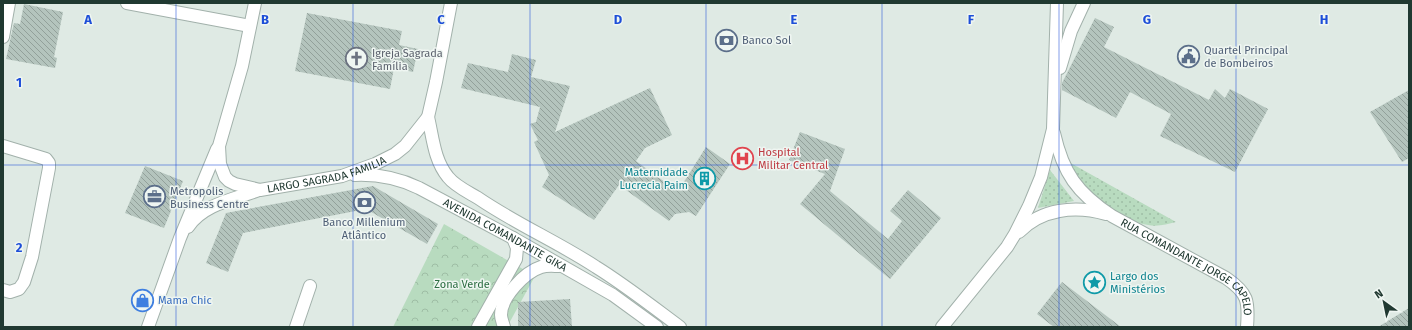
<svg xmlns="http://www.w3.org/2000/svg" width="1412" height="330" font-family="'Fira Sans',sans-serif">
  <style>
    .grass { fill: url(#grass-dots) }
    .forest { fill: url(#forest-crowns) }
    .building { fill: url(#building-back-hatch) }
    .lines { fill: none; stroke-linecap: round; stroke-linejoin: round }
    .minor-casing { stroke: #a2b1ab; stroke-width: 14 }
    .tertiary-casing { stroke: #a2b1ab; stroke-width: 14 }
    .minor { stroke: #fff; stroke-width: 12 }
    .tertiary { stroke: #fff; stroke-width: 12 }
    .grid { fill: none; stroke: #1d4ed8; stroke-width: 1; stroke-opacity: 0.55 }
    .labels { text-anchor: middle; stroke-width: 3; stroke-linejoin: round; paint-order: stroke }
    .service-label { font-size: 11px; fill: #4e5e75; stroke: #eff6f2; text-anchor: start }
    .worship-label { font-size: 11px; fill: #5b616d; stroke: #eff6f2; text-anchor: start }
    .health-label { font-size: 11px; fill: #be3a42; stroke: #eff6f2; text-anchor: start }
    .culture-label { font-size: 11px; fill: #0d838f; stroke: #eff6f2; text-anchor: end }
    .street-label { font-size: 11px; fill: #203931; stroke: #eff6f2 }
    .park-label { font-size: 11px; fill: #2c6e42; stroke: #eff6f2 }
    .shop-label { font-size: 11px; fill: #366cbe; stroke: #eff6f2; text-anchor: start }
    .grid-label { font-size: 13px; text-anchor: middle; font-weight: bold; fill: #1d4ed8; stroke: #eff6f2; stroke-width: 3; stroke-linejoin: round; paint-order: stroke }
  </style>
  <defs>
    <pattern id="grass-dots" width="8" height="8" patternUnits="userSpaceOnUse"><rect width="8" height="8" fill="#b8dbbf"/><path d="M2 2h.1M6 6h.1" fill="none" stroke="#9ebda5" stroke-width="1.8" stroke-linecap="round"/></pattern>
    <pattern id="forest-crowns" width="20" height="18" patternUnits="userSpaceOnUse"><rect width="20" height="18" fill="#b8dbbf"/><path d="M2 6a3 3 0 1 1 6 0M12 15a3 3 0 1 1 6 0" fill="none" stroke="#9ebda5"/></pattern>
    <pattern id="building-back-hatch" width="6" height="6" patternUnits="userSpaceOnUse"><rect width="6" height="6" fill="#b4c4bd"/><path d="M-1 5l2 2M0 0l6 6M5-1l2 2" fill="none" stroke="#92a09a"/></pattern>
  </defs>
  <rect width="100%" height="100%" fill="#dfeae4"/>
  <path class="grass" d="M1067 161 1176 222C1167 224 1158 227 1148 225 1114 220 1085 188 1067 161Z
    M1050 170 1074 201 1038 208Z"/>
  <path class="forest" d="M444 224 535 276 507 327H393Z"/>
  <path class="building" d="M24 4 63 12 54 57 57 58 55 68 6 59 14 23 20 24Z
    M307 13 402 31 399 45 418 49 413 72 394 68 390 89 295 71Z
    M1095 18 1114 27 1104 47 1209 100 1215 89 1225 98 1230 89 1268 109 1235 172 1160 136 1171 114 1130 92 1116 118 1062 90V83Z
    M512 54 536 60 531 77 570 86 555 132 650 88 672 135 645 148 636 161 673 188 682 185 706 147 730 164 696 216 689 212 675 214 669 221 619 185 594 220 542 187 549 175 534 142 538 140 530 124 536 122 540 107 461 88 468 63 508 72Z
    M1409 90V158L1402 162 1370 112Z
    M800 132 845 149 830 191 888 239 902 221 890 211 908 190 941 218 890 279 800 204 825 174 789 160Z
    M145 166 183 181 164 228 125 213Z
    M373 186 438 224 427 244 366 209 243 233 228 272 206 263 226 213Z
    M1062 282 1121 327H1054L1037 314Z
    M570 299 572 327H518V302Z
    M1409 308V327H1378Z"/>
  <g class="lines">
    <defs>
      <g id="minor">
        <path d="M3 37 9 3"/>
        <path d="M1060 68 1071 31 1084 3"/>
        <path id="s1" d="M1054 133C1063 173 1077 193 1112 216L1226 278C1248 293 1249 301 1247 327"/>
        <path d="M3 146 46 159 49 163V168L32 257 24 282 19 289 10 292 3 290"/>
        <path d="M1019 232C1041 209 1075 205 1106 214"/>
        <path d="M296 327 310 286"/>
        <path d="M478 327 516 259 517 248 513 238"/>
        <path d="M504 327C503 323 501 319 501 315 501 297 525 272 541 267 547 265 554 266 559 266"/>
        <path d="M942 327 1007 247 1015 234 1029 206 1041 177 1053 129 1057 3"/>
      </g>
      <g id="tertiary">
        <path d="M127 3 250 26"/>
        <path id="s2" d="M255 3 242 66 219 146 220 164 225 177 229 181 235 184 260 190 342 176 375 164 395 154 405 146 428 117 436 82 451 3"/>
        <path d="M428 117C433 138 434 160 448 177 455 186 468 192 478 198 516 224 558 242 596 267 625 285 653 307 680 327"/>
        <path id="s3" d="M355 175C378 174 398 178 419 188L513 238 613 295 657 327"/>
        <path d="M188 227C203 204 235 199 259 190"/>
        <path d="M148 327 180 238 217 149"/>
      </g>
    </defs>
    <use href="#minor" class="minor-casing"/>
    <use href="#tertiary" class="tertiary-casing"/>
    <use href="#minor" class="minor"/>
    <use href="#tertiary" class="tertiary"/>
  </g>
  <path class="grid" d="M176 3V327M353 3V327M530 3V327M706 3V327M882 3V327M1059 3V327M1236 3V327M3 165H1409"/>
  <defs>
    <symbol id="bank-ring" viewBox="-11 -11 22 22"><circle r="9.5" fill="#eff6f2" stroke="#5c6f8a" stroke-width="1.5"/><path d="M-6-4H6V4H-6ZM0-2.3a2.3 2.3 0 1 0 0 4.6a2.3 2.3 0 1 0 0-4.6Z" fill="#5c6f8a"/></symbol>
    <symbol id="civic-ring" viewBox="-11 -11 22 22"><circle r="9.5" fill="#eff6f2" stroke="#5c6f8a" stroke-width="1.5"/><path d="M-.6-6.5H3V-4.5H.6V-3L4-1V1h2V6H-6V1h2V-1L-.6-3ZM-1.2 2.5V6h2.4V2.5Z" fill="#5c6f8a"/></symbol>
    <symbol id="church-ring" viewBox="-11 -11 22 22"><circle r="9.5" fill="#eff6f2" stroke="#6b7280" stroke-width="1.5"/><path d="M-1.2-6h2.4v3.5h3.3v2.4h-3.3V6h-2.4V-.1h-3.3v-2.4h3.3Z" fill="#6b7280"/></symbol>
    <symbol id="hospital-ring" viewBox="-11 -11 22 22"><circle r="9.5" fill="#eff6f2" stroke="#e0444e" stroke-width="1.5"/><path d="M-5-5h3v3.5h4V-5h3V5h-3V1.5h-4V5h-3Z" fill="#e0444e"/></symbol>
    <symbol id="building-ring" viewBox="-11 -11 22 22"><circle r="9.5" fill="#eff6f2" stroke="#0f9aa8" stroke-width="1.5"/><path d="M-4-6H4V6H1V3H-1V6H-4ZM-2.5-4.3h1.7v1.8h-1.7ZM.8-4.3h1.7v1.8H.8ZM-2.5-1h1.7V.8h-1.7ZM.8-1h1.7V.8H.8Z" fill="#0f9aa8"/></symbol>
    <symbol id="office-ring" viewBox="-11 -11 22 22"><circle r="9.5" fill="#eff6f2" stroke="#5c6f8a" stroke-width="1.5"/><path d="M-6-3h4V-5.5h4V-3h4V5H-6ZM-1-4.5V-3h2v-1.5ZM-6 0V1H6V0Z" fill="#5c6f8a"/></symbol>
    <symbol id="sight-ring" viewBox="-11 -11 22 22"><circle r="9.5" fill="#eff6f2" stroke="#0f9aa8" stroke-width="1.5"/><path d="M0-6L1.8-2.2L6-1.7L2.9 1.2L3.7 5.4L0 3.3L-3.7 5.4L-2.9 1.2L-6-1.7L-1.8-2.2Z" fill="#0f9aa8"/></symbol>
    <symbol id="shop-ring" viewBox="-11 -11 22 22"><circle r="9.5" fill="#eff6f2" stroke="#3f7fe0" stroke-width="1.5"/><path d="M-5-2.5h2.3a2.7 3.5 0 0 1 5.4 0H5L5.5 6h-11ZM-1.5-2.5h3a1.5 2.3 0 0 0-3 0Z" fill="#3f7fe0"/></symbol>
  </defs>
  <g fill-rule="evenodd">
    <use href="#bank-ring" x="714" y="28" width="25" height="25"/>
    <use href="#civic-ring" x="1176" y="44" width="25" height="25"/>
    <use href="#church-ring" x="344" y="46" width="25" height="25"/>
    <use href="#hospital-ring" x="730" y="146" width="25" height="25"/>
    <use href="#building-ring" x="692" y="166" width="25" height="25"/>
    <use href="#office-ring" x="142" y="184" width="25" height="25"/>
    <use href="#bank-ring" x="352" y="190" width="25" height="25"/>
    <use href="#sight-ring" x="1082" y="270" width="25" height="25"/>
    <use href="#shop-ring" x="130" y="288" width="25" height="25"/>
  </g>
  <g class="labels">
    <g class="service-label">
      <text x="742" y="44">Banco Sol</text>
      <text x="1204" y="54">Quartel Principal<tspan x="1204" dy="13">de Bombeiros</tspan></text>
      <text x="170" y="195">Metropolis<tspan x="170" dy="13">Business Centre</tspan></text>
      <text x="364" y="226" text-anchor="middle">Banco Millenium<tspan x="364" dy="13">Atlântico</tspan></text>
    </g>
    <g class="worship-label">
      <text x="372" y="57">Igreja Sagrada<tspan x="372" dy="13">Família</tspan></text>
    </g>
    <g class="health-label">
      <text x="758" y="156">Hospital<tspan x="758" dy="13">Militar Central</tspan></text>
    </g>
    <g class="culture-label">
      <text x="688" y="176">Maternidade<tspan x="688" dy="13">Lucrecia Paim</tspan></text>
      <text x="1110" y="280" text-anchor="start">Largo dos<tspan x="1110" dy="13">Ministérios</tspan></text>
    </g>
    <g class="street-label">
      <text dy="4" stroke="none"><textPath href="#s2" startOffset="286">LARGO SAGRADA FAMILIA</textPath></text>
      <text dy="4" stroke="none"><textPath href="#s3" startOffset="164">AVENIDA COMANDANTE GIKA</textPath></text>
      <text dy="4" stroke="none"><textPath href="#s1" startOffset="198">RUA COMANDANTE JORGE CAPELO</textPath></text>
    </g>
    <g class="park-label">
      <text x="462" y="288">Zona Verde</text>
    </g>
    <g class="shop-label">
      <text x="158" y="304">Mama Chic</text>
    </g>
  </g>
  <g class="grid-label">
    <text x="88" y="24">A</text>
    <text x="265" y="24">B</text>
    <text x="441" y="24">C</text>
    <text x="618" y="24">D</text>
    <text x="794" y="24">E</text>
    <text x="971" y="24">F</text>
    <text x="1147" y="24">G</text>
    <text x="1324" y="24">H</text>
    <text x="19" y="87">1</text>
    <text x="19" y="252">2</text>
  </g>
  <rect width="1412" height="330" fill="none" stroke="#203931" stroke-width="8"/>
  <g transform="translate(1384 302) rotate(327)" stroke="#eff6f2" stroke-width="3" paint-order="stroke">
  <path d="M0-3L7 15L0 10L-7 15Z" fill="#203931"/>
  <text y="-6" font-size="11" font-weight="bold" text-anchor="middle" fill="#203931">N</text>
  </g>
</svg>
